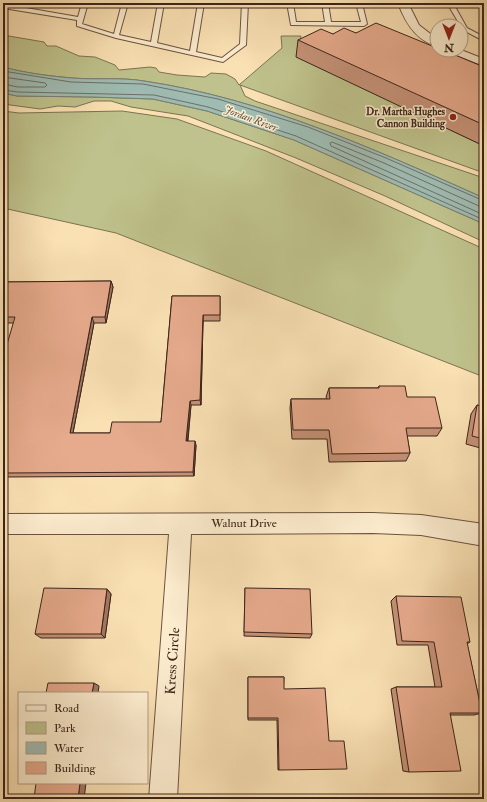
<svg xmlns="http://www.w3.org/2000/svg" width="487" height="802" font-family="'IM FELL Double Pica',serif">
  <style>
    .green { fill: #bfc28c; stroke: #7e7352 }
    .water { fill: #9fbcb3; stroke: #777f75 }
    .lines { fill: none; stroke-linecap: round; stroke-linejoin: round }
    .shore { stroke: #6e7066; stroke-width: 1 }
    .service-casing { stroke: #6c5340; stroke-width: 2 }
    .minor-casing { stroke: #6c5340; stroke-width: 2 }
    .service { fill: #fcecce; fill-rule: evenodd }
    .minor { fill: #fcecce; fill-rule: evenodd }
    .wall { fill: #c69278; stroke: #3c2419 }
    .shaded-wall { fill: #a17762; stroke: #3c2419 }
    .building { fill: #e6aa8c; stroke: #3c2419 }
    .poi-dot { fill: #8f2418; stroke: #fcecce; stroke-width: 1.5 }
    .labels { text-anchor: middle; stroke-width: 3; stroke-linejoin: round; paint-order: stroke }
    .far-poi-label { font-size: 10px; font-weight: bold; fill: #3c2419; stroke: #fcecce; text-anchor: end }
    .far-water-label { font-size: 11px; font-style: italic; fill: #5a5247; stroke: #fcecce }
    .street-label { font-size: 12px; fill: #3c2419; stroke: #fcecce }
    .near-street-label { font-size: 14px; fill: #3c2419; stroke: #fcecce }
  </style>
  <rect width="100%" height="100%" fill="#fae1b4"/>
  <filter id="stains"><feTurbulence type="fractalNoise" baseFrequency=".005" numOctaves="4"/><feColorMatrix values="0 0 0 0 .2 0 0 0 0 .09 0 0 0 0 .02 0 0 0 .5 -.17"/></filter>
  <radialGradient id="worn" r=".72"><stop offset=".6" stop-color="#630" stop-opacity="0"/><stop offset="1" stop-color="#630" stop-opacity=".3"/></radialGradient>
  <path class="green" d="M3 35 44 42 47 46H56L79 56 95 57 115 65 119 70 150 67 156 68 159 72 177 75 205 77 211 73 226 74 235 79 239 85 282 48 281 36H301L297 57 484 146V173L240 85 245 96 255 101 484 178V198C374 149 264 99 144 81 121 77 96 80 72 78 49 76 25 73 3 67Z
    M3 93 17 96 93 97 153 99 207 111 294 140 484 224V242L385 196 296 158 188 116 131 107 111 101H94L75 107 58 106 40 109 3 104Z
    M3 111 19 113 122 111 177 119 266 151 484 249V377L116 233 3 208Z"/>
  <path class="water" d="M3 67C25 73 49 76 72 78 96 80 121 77 144 81 264 99 374 149 484 198V224L294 140 207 111 153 99 93 97 17 96 3 93Z"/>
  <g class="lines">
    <path class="shore" d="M3 71 71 82 143 84 218 99 308 127 386 158 484 201
      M3 77 45 83 47 85 45 87H18L3 84
      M3 90 18 92 154 95 208 107 296 136 484 220
      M484 206H479L384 163 332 142 330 143 331 146 484 215"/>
    <defs>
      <path id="service" d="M82 3H88L82 24 114 34 122 3H128L119 35 151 42 158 3H164L157 43 190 51 198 3H204L196 52 222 58 240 44 242 3H248L246 45 223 62 116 38 77 26V20L3 8V4L78 17Z
        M287 3H293L296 22H325L322 3H328L331 22H361L356 3H362L367 24 364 26 291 25Z
        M447 3H453L467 28 484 37V41L463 30Z"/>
      <path id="minor" d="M398 3H408L419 25 437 39V46C416 41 405 22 398 3Z
        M446 50H461L484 59V66L448 52Z
        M373 513 421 515 484 524V546L421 535 373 533 191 534 177 799H149L169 534H3V514Z"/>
    </defs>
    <use href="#service" class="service-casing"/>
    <use href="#minor" class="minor-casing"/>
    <use href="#service" class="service"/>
    <use href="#minor" class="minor"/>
  </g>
  <path class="wall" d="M356 33 484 67V146L296 57 298 40 333 34Z
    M111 281 113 287 106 323H94L73 433H110L161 422 172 296H220V321H203L201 405H191L188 441 196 445 194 476 3 477V358L14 323H3V282Z
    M379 386 407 397 442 428 437 436H407L410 453 406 461 329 462 327 439H292L290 408 291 399H327L326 397 329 388H378Z
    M477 405 484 407V449L466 444 471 414Z
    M245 588 312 634 310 638 244 636Z
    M107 589 111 594 105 638H41L35 634Z
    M396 596 470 642 467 644 482 713 474 715H451L409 772 403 771 391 689 396 687H435L428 645H397L391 601Z
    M248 677H284L279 770H278L277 720H248Z"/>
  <path class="shaded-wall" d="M111 281 113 287 106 323 105 317Z
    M203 315V321L201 405 200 400Z
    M92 317 94 323 72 438 70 433Z
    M190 401 191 405 187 445 186 441Z
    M195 441 196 445 194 476 193 472Z
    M107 589 111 594 105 638 101 634Z
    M94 683 99 686 98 693H92Z
    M80 783H86L84 799H78Z"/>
  <path class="building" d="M376 23 437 48V50H443L484 67V125L298 40 321 29 333 34 344 28 356 33Z
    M111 281 105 317H92L70 433H110L112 422H161L172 296H220V315H203L200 400 190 401 186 441H195L193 472 3 473V358L15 317H3V282Z
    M379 386H405L407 397H435L442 428H406L410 453 332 454 329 430H293L291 399H330L329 388H379Z
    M477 405 484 407V439L472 436Z
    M44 588 107 589 101 634H35Z
    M245 588 310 589 312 634 244 632Z
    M396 596 461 597 470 642H467L482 713H450L461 771 409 772 396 687H442L434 642 402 641Z
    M248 677H284V689L325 688 329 741H344L347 769 279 770 278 718H248Z
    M48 683H94L92 693H46Z
    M36 783H80L78 799H34Z"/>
  <circle class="poi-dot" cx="453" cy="117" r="4"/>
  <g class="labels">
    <g class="far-poi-label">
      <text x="445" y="115">Dr. Martha Hughes<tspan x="445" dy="12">Cannon Building</tspan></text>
    </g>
    <g class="far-water-label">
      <text transform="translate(251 118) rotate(20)" y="4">Jordan River</text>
    </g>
    <g class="street-label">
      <text x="244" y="527">Walnut Drive</text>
    </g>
    <g class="near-street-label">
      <text transform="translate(172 661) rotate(-86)" y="5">Kress Circle</text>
    </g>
  </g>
  <rect width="487" height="802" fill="none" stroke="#fae1b4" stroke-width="16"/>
  <rect x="4" y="4" width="479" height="794" fill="none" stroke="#3c2419" stroke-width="2"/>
  <rect x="8" y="8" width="471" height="786" fill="none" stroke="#3c2419"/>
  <rect x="18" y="692" width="130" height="92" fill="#fcecce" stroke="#af9c86"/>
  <rect x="26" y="705" width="20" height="6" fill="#fcecce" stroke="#af9c86"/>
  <text x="54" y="712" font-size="12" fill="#3c2419">Road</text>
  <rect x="26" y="722" width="20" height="12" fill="#bfc28c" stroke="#af9c86"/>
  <text x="54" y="732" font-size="12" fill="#3c2419">Park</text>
  <rect x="26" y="742" width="20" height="12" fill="#9fbcb3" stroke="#af9c86"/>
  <text x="54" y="752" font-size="12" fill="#3c2419">Water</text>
  <rect x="26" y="762" width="20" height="12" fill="#e6aa8c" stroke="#af9c86"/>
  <text x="54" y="772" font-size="12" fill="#3c2419">Building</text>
  <g transform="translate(449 38) rotate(180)"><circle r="19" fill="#fcecce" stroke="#af9c86"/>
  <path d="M0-3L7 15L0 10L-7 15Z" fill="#8f2418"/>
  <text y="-6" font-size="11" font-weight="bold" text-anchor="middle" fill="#3c2419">N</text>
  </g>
  <rect width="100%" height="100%" filter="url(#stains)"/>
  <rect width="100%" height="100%" fill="url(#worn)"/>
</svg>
